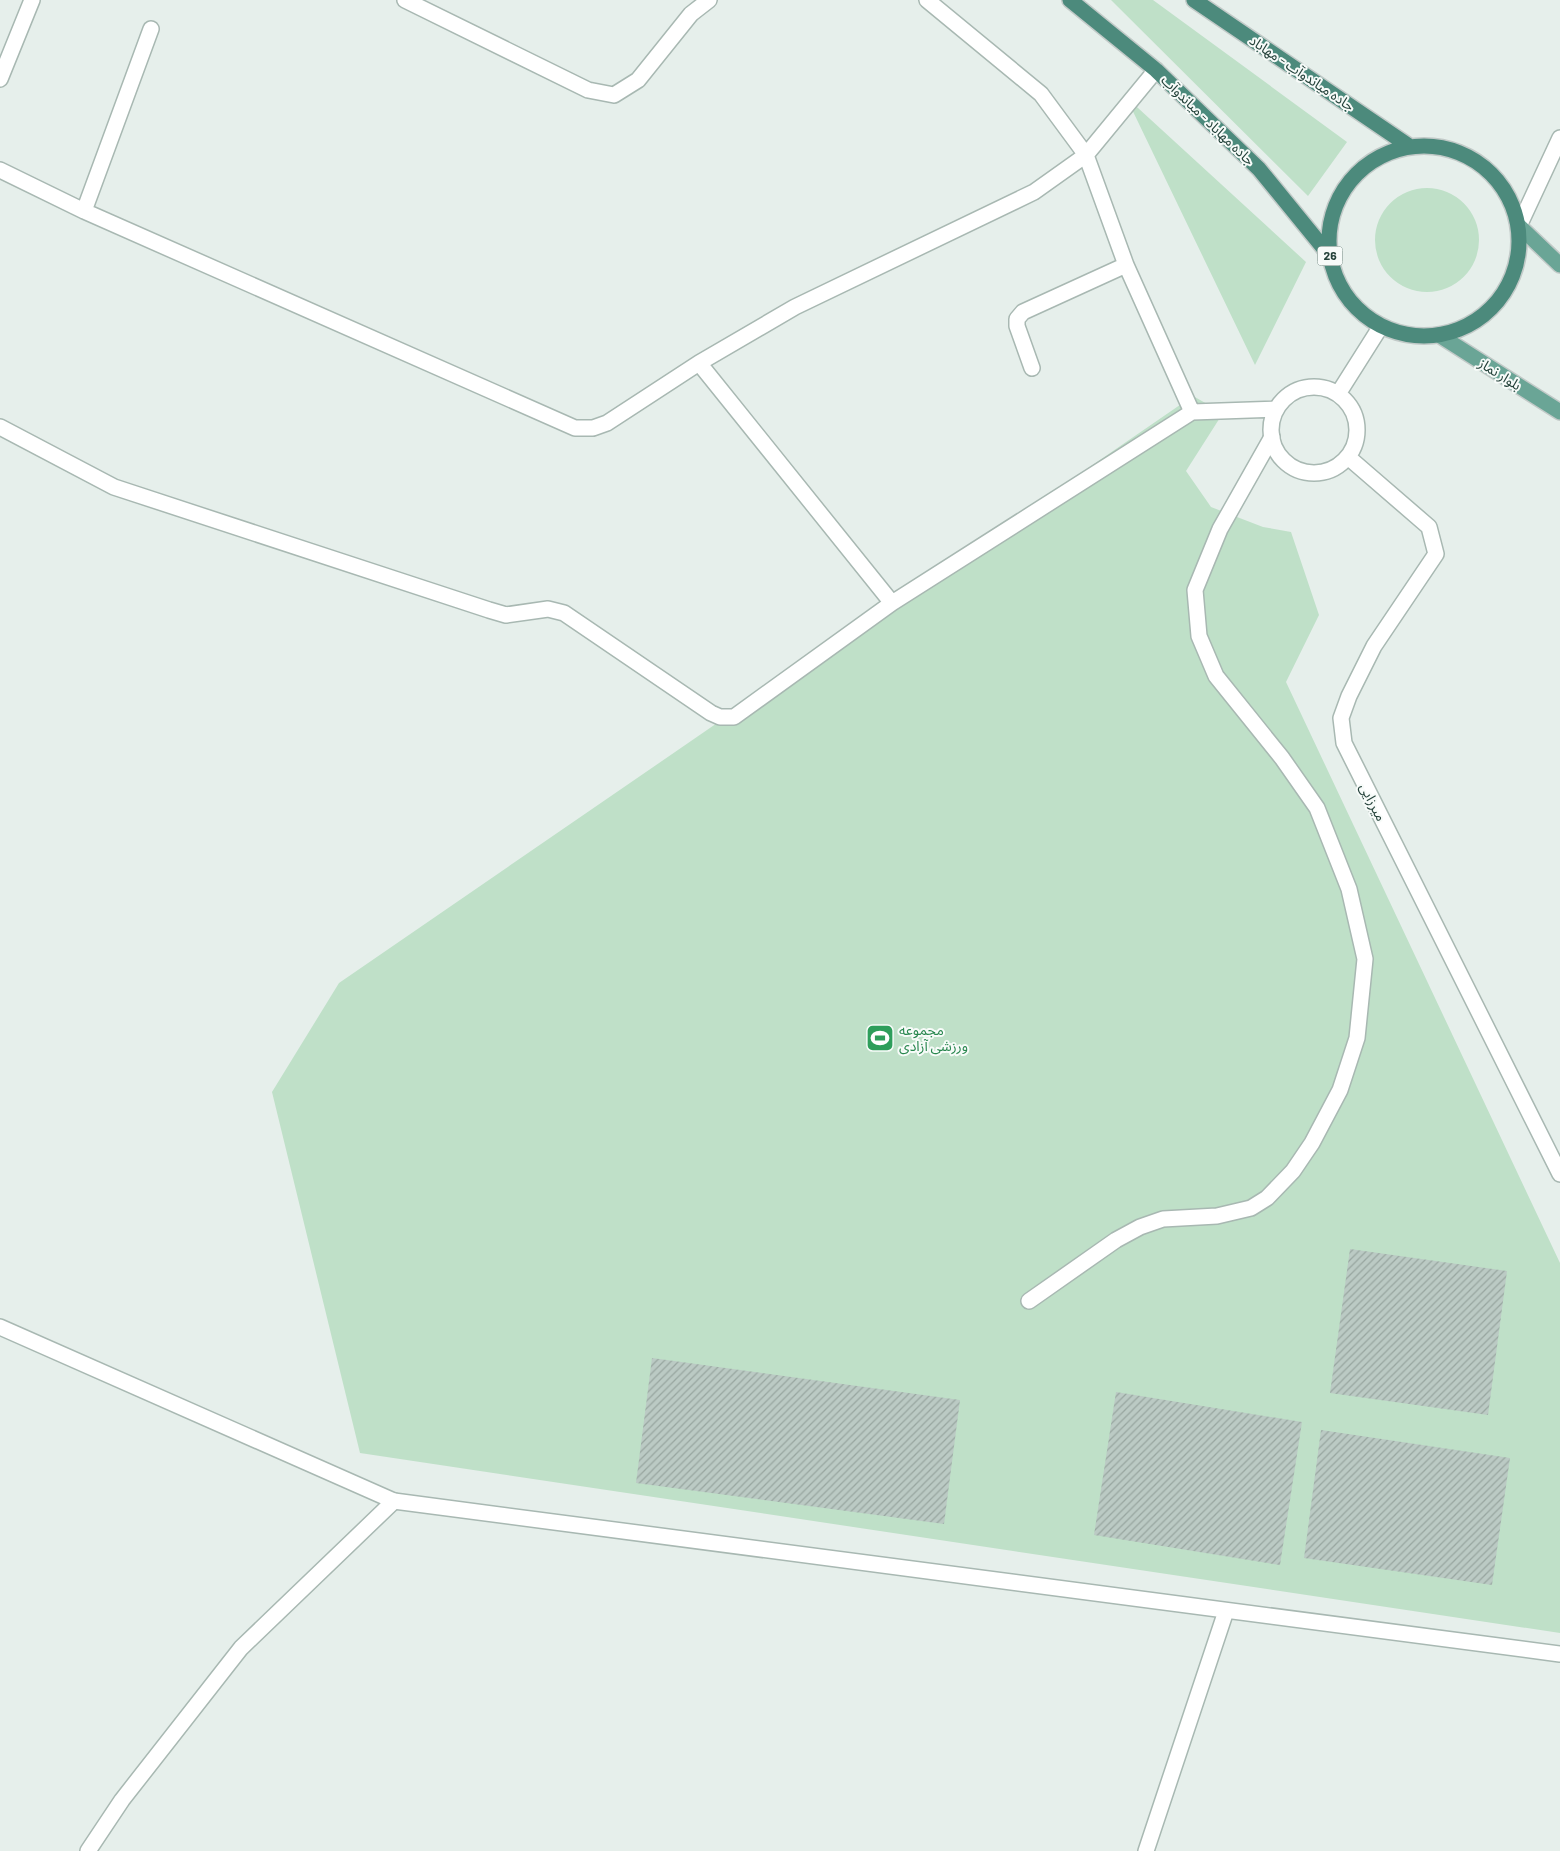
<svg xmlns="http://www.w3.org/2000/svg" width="1560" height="1851" font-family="Barlow,'Noto Sans Arabic',sans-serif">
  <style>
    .grass { fill: #bfe0c8 }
    .building { fill: url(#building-hatch) }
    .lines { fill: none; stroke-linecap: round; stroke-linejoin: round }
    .service-casing { stroke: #a8b8b2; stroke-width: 18 }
    .minor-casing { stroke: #a8b8b2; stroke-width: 18 }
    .primary-casing { stroke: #c2cac8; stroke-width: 18 }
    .trunk-casing { stroke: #c2cac8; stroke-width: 18 }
    .service { stroke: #fff; stroke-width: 15 }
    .minor { stroke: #fff; stroke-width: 15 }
    .primary { stroke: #6aa596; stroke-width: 15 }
    .trunk { stroke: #4c8a7c; stroke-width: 15 }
    .labels { text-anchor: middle; stroke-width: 4; stroke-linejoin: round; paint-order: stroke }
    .shield { fill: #f7fbf9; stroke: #637a73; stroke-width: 1 }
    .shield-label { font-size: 12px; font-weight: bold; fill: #24423a }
    .street-label { font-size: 14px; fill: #24423a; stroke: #f7fbf9 }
    .leisure-label { font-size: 14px; fill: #27864d; stroke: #f7fbf9; text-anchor: start }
  </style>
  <defs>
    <pattern id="building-hatch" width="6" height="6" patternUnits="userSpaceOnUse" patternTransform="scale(1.25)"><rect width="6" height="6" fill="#bbcac4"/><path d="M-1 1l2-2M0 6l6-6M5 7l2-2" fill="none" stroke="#98a6a0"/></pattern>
  </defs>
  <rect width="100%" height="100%" fill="#e6efeb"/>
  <path class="grass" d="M1111 0H1153L1347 142 1308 196Z
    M1126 97 1306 262 1255 365Z
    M1375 240a52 52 0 1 1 104 0a52 52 0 1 1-104 0Z
    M1193 396 1223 413 1186 471 1211 507 1263 527 1291 532 1319 615 1286 682 1560 1263V1633L360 1453 272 1092 339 983Z"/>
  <path class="building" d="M1350 1249 1507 1271 1488 1415 1330 1393Z
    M652 1358 960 1400 944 1524 636 1483Z
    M1116 1392 1302 1422 1280 1565 1094 1535Z
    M1321 1430 1510 1458 1492 1585 1304 1558Z"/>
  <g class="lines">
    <defs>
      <path id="service" d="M1029 1301 1116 1240 1140 1227 1163 1219 1217 1216 1251 1208 1267 1198 1293 1171 1312 1143 1340 1090 1357 1038 1365 959 1349 889 1317 808 1282 758 1216 676 1199 636 1195 590 1220 529 1272 437
        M394 1501 1560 1654"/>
      <path id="minor" d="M405 0 588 90 614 95 638 80 691 14 709 0
        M0 79 32 0
        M0 170 84 211 575 428H593L607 423 699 363 795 307 1034 192 1086 155 1156 70
        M84 211 151 29
        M1519 226 1560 138
        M699 363 892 603
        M1032 368 1017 326V319L1023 312 1126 265
        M1271 430a43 43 0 1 1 86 0a43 43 0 1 1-86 0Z
        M1338 394 1381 326
        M1192 412 1276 409
        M0 427 114 487 489 610 506 615 548 609 564 613 711 713 720 717H734L892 603 1192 412 1126 265 1086 155 1041 94 927 0
        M1348 457 1429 527 1436 554 1374 646 1349 696 1341 718 1344 743 1560 1174
        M0 1327 394 1501 241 1648 122 1800 88 1851
        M1146 1851 1226 1611"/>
      <path id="primary" d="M1519 226 1560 265
        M1439 335 1560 412"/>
      <path id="trunk" d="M1070 0 1156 70 1259 169 1330 256
        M1194 0 1409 146
        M1329 241a95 95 0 1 1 190 0a95 95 0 1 1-190 0Z"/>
    </defs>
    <use href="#service" class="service-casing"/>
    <use href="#minor" class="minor-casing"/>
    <use href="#primary" class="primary-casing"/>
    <use href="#trunk" class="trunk-casing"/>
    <use href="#service" class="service"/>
    <use href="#minor" class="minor"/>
    <use href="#primary" class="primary"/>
    <use href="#trunk" class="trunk"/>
  </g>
  <defs>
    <symbol id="stadium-square" viewBox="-11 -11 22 22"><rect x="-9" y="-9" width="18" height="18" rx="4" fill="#2e9e5b" stroke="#f7fbf9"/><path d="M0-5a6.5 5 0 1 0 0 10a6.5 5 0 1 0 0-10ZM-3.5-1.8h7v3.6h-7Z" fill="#fff"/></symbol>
  </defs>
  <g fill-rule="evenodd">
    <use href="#stadium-square" x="864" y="1022" width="32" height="32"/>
  </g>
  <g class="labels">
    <rect class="shield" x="1317.5" y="246.5" width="25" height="19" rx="4"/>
    <g class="shield-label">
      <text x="1330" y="260">26</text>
    </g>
    <g class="street-label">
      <text transform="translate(1302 73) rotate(34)" y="5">جاده میاندوآب - مهاباد</text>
      <text transform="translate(1208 120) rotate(44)" y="5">جاده مهاباد - میاندوآب</text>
      <text transform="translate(1500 374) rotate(32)" y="5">بلوار نماز</text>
      <text transform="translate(1373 802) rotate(63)" y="5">میرزایی</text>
    </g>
    <g class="leisure-label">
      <text x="899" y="1035">مجموعه<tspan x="899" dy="16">ورزشی آزادی</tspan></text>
    </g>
  </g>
</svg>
